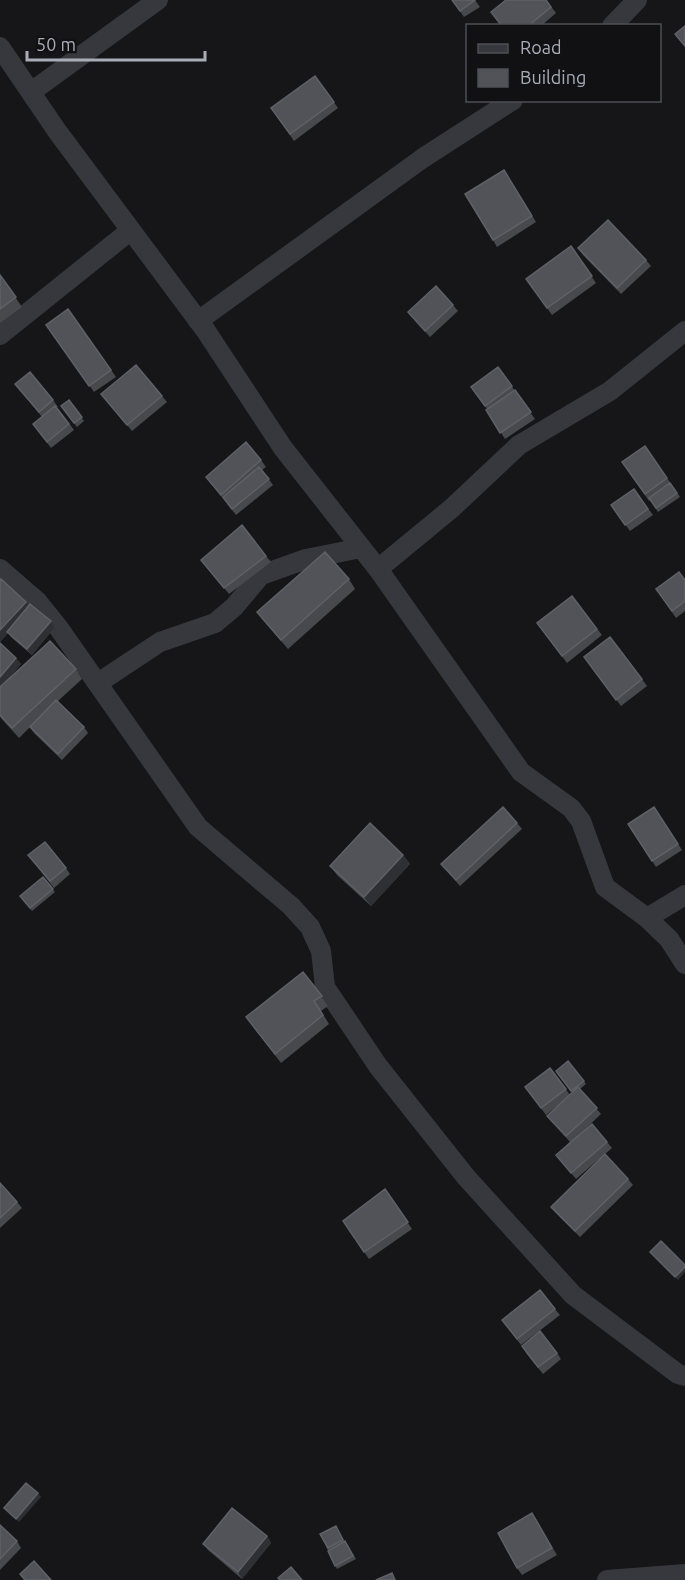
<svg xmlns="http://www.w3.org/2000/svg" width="685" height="1580" font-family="Ubuntu,sans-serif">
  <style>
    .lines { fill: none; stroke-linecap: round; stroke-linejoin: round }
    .minor { stroke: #37383d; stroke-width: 20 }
    .wall { fill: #47494d }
    .shaded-wall { fill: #2f3033 }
    .building { fill: #525359; stroke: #5f6168; stroke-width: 1.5 }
  </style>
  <rect width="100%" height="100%" fill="#161618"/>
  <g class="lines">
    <path class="minor" d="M612 26 637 0
      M0 47 57 131 206 331 283 448 378 569 521 772 571 808 581 821 605 887 647 918 669 939 685 964
      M31 92 158 0
      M198 321 423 158 513 100
      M0 335 131 230
      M0 569 37 601 58 627 198 827 291 906 310 927 321 951 325 987 378 1066 466 1177 573 1295 678 1374 685 1376
      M378 569 452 508 519 445 610 391 685 331
      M98 683 160 642 215 623 234 607 261 575 306 559 361 548
      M647 918 685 895
      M607 1580 685 1574"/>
  </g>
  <path class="wall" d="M452 0H475L480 7 464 17Z
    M546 0 556 13 541 26H501L491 12Z
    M315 76 338 108 294 141 271 108Z
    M504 170 536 222 497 247 493 240Z
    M571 246 596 283 552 315 526 279Z
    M578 248 646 260 651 266 621 294 583 255Z
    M0 275 22 307 0 323Z
    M453 305 458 311 430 337 413 318 408 312Z
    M68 309 116 377 94 392 46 325Z
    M498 367 535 419 505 439 486 410 487 409 471 387Z
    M15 384 53 400 58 407H57L74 430 51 448 33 424 42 417Z
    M101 394 162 396 167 402 132 431Z
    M69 400 84 421 77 427 61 406Z
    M645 446 680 497 658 512 650 500 649 501 622 462Z
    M261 460 266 467 262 470 273 485 236 515 206 477Z
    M634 489 653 515 630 531 611 505Z
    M266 556 271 562 229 594 201 560Z
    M349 579 355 589 288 649 264 621 257 612Z
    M685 580V611L676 618 656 589Z
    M0 581 26 602 29 605 51 621 55 627 32 655 12 638 8 633 0 642Z
    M572 596 602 635 567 663 537 623Z
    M0 643 16 658 21 664 9 678 76 669 82 679 58 701 84 727 88 733 62 760 34 733 30 727 19 738 0 717Z
    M584 657 642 679 647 686 621 706Z
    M654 807 682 850 656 867 628 824Z
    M517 823 522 829 460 886 441 864Z
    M28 855 66 868 70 874 54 888Z
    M403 855 410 864 371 906 337 875 330 866Z
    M43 877 55 892 32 911 20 896Z
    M303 972 328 1006 321 1011 329 1024 281 1063 246 1017Z
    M568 1061 586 1084 580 1089 601 1114 575 1139 607 1142 612 1148 605 1154 628 1179 633 1185 580 1237 556 1213 551 1207 605 1154 576 1179 556 1155 570 1142 552 1122 547 1116 564 1100 546 1115 525 1087 550 1068 570 1095 573 1093 556 1071Z
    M0 1183 17 1202 22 1208 0 1228Z
    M385 1189 412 1229 369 1259 343 1221Z
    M555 1309 560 1315 521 1345 502 1320Z
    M526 1353H557L561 1359 543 1374Z
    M532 1513 557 1555 522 1575 517 1568Z
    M0 1525 17 1541 21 1548 0 1570Z
    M336 1526 345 1542 348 1545 356 1559 337 1569 320 1534Z
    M267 1536 271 1543 242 1579 208 1550 203 1544Z"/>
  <path class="shaded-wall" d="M26 602 31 608 0 642V630Z
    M51 621 55 627 32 655 27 649Z
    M16 658 21 664 0 689V677Z
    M403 855 410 864 371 906 364 897Z
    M685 1267V1272L678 1280 675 1277Z
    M38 1493 41 1497 19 1522 16 1519Z
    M532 1513 537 1520 557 1555 552 1548Z
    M267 1536 271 1543 242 1579 238 1572Z"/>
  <path class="building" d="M452 0H475L460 11Z
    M506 0H546L551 7 528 26H502L491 12Z
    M685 26V46L675 34Z
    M315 76 334 102 290 134 271 108Z
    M504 170 532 216 493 240 465 194Z
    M608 220 646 260 617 288 578 248Z
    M571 246 592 276 547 308 526 279Z
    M0 275 16 297 0 309Z
    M436 286 453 305 425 331 408 312Z
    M68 309 111 370 89 386 46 325Z
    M136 365 162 396 127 425 101 394Z
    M498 367 512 386 485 406 471 387Z
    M30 372 53 400 39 412 15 384Z
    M515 390 531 412 500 433 486 410Z
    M69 400 82 417 74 423 61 406Z
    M55 406 69 424 47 442 33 424Z
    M246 442 261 460 221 495 206 477Z
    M645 446 667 478 645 494 622 462Z
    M259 467 269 479 232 509 223 497Z
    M670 483 677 493 656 508 649 498Z
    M634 489 648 509 625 525 611 505Z
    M242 525 266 556 224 588 201 560Z
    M325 552 349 579 281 640 257 612Z
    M679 572 685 580V601L672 611 656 589Z
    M1 579 26 602 0 630V581Z
    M572 596 597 629 562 656 537 623Z
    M30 604 51 621 27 649 7 632Z
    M610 637 642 679 616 700 584 657Z
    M50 641 76 669 12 728 0 715V687Z
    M0 643 16 658 0 677Z
    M56 700 84 727 58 754 30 727Z
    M503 807 517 823 456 880 441 864Z
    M654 807 678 844 652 861 628 824Z
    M370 823 403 855 364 897 330 866Z
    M45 842 66 868 50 881 28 855Z
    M43 877 53 889 30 908 20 896Z
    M303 972 322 996 314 1001 323 1015 275 1054 246 1017Z
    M568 1061 584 1081 571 1091 556 1071Z
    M550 1068 566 1089 541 1108 525 1087Z
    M578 1087 597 1108 566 1136 547 1116Z
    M592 1124 607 1142 571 1173 556 1155Z
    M605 1154 628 1179 575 1231 551 1207Z
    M0 1183 17 1202 0 1218Z
    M385 1189 408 1222 364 1252 343 1221Z
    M661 1241 685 1265V1267L675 1277 650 1252Z
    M540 1290 555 1309 517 1339 502 1320Z
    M540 1331 557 1353 538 1367 522 1346Z
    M26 1483 38 1493 16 1519 4 1508Z
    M232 1508 267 1536 238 1572 203 1544Z
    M532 1513 552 1548 517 1568 498 1533Z
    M0 1525 17 1541 0 1559Z
    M336 1526 343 1540 328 1548 320 1534Z
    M345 1541 353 1556 335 1566 328 1551Z
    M34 1561 51 1580H25L20 1574Z
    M291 1567 302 1580H280L278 1578Z
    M392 1573 395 1580H376Z"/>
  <rect x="466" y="24" width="195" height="78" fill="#111113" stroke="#4d4f55" stroke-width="1.5"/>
  <rect x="478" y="44" width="30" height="9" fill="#37383d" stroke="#4d4f55" stroke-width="1.5"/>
  <text x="520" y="54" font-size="18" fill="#a8adb8">Road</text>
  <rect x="478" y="69" width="30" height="18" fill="#525359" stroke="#4d4f55" stroke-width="1.5"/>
  <text x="520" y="84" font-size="18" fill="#a8adb8">Building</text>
  <path d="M27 51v9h178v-9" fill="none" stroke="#a8adb8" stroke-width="3"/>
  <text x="36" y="51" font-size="18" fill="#a8adb8" stroke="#111113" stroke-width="4.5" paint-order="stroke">50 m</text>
</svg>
